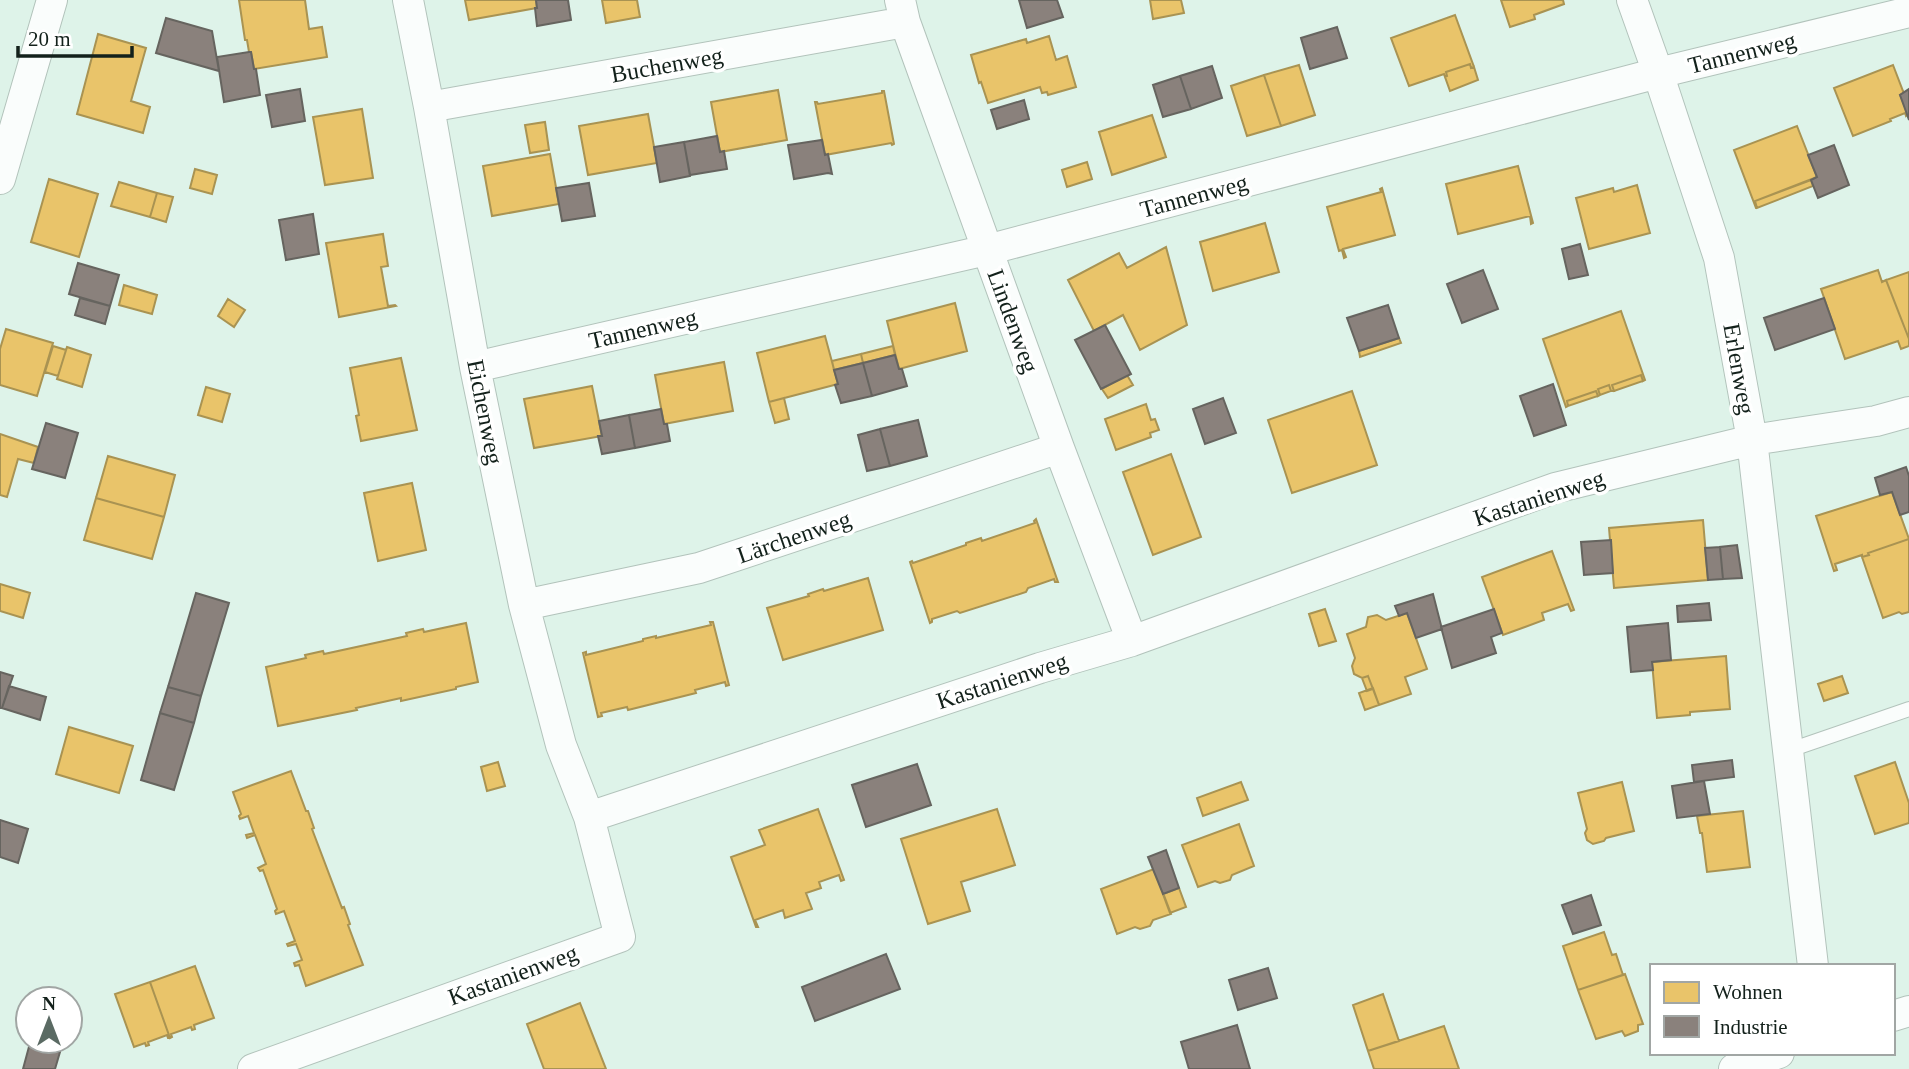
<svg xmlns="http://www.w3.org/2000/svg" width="1909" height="1069" font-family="Georgia,serif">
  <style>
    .homes { fill: #e9c46a; stroke: #a99352; stroke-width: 2 }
    .industry { fill: #8a817c; stroke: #66645f; stroke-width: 2 }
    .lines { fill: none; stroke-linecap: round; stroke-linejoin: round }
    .lane-casing { stroke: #b2c3bb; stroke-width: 16 }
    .street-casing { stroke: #b2c3bb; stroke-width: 32 }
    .lane { stroke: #fafdfc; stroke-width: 14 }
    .street { stroke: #fafdfc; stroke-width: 30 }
    .labels { text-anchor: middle; stroke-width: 7; stroke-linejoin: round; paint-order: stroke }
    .street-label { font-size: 24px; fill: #13211b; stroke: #fff }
  </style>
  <rect width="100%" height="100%" fill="#def3e9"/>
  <path class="homes" d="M239 0H305L309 29 322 27 327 57 254 69 251 52H249L247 40H245Z
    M465 0H536L537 8 469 20Z
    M602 0H637L640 17 606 23Z
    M1150 0H1181L1184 13 1153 19Z
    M1501 0H1563L1564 4 1534 15 1535 19 1510 27Z
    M1455 15 1474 67 1471 68 1470 64 1446 72 1447 76 1445 77 1444 74 1409 86 1391 38Z
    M98 34 146 48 131 101 150 107 143 133 77 114Z
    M1049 36 1056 60 1067 56 1076 87 1048 95 1047 92 1042 93 1040 87 988 103 981 82 979 83 971 55 1026 39 1027 43Z
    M1470 64 1471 68 1474 67 1478 80 1450 91 1445 77 1447 76 1446 72Z
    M1299 65 1315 115 1281 126 1264 75Z
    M1893 65 1903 91 1904 93 1900 95 1908 114 1906 116 1905 113 1890 119 1891 121 1853 136 1834 88Z
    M1264 75 1281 126 1247 136 1231 86Z
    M778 90 787 140 720 152 711 102Z
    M882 91H884L894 144 892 145 891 143 825 155 815 102H817L818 104 882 93Z
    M362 109 373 178 325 185 313 117Z
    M648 114 657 163 588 175 579 126Z
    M1152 115 1166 157 1112 175 1099 132Z
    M545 122 549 150 530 153 525 125Z
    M1797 126 1817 177 1755 201 1757 208H1756L1734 150Z
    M550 154 559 204 492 216 483 166Z
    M1087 162 1092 179 1067 187 1062 170Z
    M1518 166 1533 223 1531 224 1530 216 1458 234 1446 184Z
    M195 169 217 175 212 194 190 188Z
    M49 179 98 194 79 257 31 242Z
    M1811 180 1813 186 1757 208 1755 201Z
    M119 182 157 193 150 217 111 206Z
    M1637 185 1650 233 1589 249 1576 198 1613 188 1614 192Z
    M1382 188 1395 235 1343 249 1346 257 1344 258 1342 250 1339 251 1327 207 1381 192 1380 189Z
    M157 193 173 197 166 222 150 217Z
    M1265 223 1279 272 1213 291 1200 242Z
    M383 234 388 266 381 267 388 306 395 305 396 306 339 317 326 243Z
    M1166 247 1187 325 1140 350 1123 315 1094 331 1068 280 1119 253 1127 268Z
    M1878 270 1882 282 1886 280 1909 339V346L1901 349 1898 341 1845 359 1821 289Z
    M1909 272V339L1886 280Z
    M124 285 157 295 152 314 119 305Z
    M228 299 245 310 234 327 218 316Z
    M955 303 967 351 899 369 887 321Z
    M1621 311 1645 380 1643 381 1641 375 1612 385 1614 391H1611L1609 385 1598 389 1600 395 1598 396 1596 391 1567 401 1568 406 1566 407 1543 339Z
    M6 329 53 343 37 396 0 385V349Z
    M825 336 838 384 769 402 757 353Z
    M1399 338 1401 343 1360 357 1359 351Z
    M53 346 66 350 58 376 45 372Z
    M893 346 895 355 863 363 861 354Z
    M67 347 91 355 82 387 57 379Z
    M861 354 863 363 834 370 832 361Z
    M401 358 417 430 361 441 356 416 359 415 350 368Z
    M724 362 733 411 664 424 655 375Z
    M1127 375 1133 385 1108 398 1102 389Z
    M1641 375 1643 381 1614 391 1612 385Z
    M1609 385 1611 391 1600 395 1598 389Z
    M592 386 602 436 534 448 524 399Z
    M206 387 230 394 222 422 198 415Z
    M1352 391 1377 465 1292 493 1268 420Z
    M1596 391 1598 396 1568 406 1567 401Z
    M784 398 789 419 775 423 769 402Z
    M1146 404 1151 420 1155 419 1159 430 1150 433 1151 437 1116 450 1105 419Z
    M0 434 38 447 34 463 18 459 7 497 0 495Z
    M1171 454 1201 537 1153 555 1123 472Z
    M108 456 175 475 164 517 96 498Z
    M412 483 426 550 378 561 364 493Z
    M1892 492 1909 539 1868 553 1869 555 1862 557V555L1835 564 1837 570 1834 571 1816 516Z
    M96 498 164 517 152 559 84 540Z
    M1036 519 1058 582H1055L1054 579 1028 588 1026 592 960 613 957 611 932 619V622L930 623 910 562 912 561 913 563 966 545V543L981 538 982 541 1035 523 1034 521Z
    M1703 520 1708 580 1614 588 1609 528Z
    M1909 539V612L1902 614 1899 612 1883 618 1862 557 1869 555 1868 553Z
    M1552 551 1574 610 1571 611 1568 604 1542 613 1544 620 1503 635 1482 577Z
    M868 578 883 630 783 660 767 608 809 596 808 594 823 589 824 591Z
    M0 584 30 593 23 618 0 611Z
    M1325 609 1336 641 1319 646 1309 614Z
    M1407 613 1427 669 1405 677 1411 694 1379 705 1368 676 1362 678 1354 674 1352 666 1355 658 1347 634 1366 627 1368 617 1377 615 1386 620Z
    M710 622H713L729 685 726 686 725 682 695 690 696 693 628 710 627 707 601 713 602 716 598 717 583 653 586 652V655L643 641V639L656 636V638L711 625Z
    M466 623 478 682 456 687V689L401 701V698L356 708 357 710 278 726 266 667 306 658 305 655 323 651 324 654 407 636 406 633 423 629 424 632Z
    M1726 656 1730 709 1690 712V715L1657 718 1652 662Z
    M1368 676 1373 689 1367 691 1362 678Z
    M1842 676 1848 693 1824 701 1818 684Z
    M1373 688 1379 705 1365 710 1359 693Z
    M69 727 133 746 119 793 56 774Z
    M498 762 505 786 487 791 481 767Z
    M1895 762 1909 803V823L1875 834 1855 776Z
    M291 771 306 811H308L314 828 312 829 342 908 344 907 350 924 348 925 363 965 306 986 299 965 295 966 294 963 302 960 296 944 288 946 287 944 295 941 284 911 276 914 275 911 277 909 263 870 260 871 258 868 266 864 255 835 247 838 246 835 254 833 248 816 240 819 239 816 241 814 233 792Z
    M1241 782 1248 800 1203 816 1197 798Z
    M1622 782 1634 831 1606 838 1604 841 1593 844 1587 840 1585 833 1587 829 1578 793Z
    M818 809 844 880 841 881 839 875 819 882 821 888 806 893 812 909 785 918 783 910 755 920 758 927H756L731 857 765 845 759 830Z
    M997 809 1015 865 961 882 970 911 928 924 901 839Z
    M1743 811 1750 867 1707 872 1702 833H1700L1697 816Z
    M1239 824 1254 866 1232 875 1230 880 1220 883 1215 881 1198 887 1182 845Z
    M1154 869 1171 914 1153 920 1150 926 1140 929 1135 927 1117 934 1101 889Z
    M1179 888 1186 907 1170 913 1163 894Z
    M1604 932 1612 955 1616 954 1623 975 1578 990 1563 946Z
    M195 966 214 1018 194 1025 195 1029 192 1030 191 1027 171 1034 172 1037 170 1038 150 982Z
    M1625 974 1643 1024 1638 1025V1031L1625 1036 1622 1031 1596 1039 1578 990Z
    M150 982 170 1038H168L167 1035 148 1042 149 1045 146 1046 145 1043 134 1047 115 994Z
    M1383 994 1399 1041 1368 1051 1353 1005Z
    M580 1003 606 1069H544L527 1024Z
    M1444 1026 1459 1069H1374L1368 1051Z"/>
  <path class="industry" d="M536 0H568L571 20 537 26 535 8H537Z
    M1019 0H1057L1063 17 1027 28Z
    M166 18 212 31 219 71 156 53Z
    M1337 27 1347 58 1310 69 1301 38Z
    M249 52H251L254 69H256L260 95 224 102 217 57Z
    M1212 66 1222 98 1191 109 1180 76Z
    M1180 76 1191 109 1163 117 1153 85Z
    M300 89 305 121 272 127 266 95Z
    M1909 89V120L1900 95Z
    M1024 100 1029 119 997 129 991 110Z
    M717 136 720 152 724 151 727 169 690 175 684 142Z
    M822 140 825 155 828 154 832 174 828 173 794 179 788 145Z
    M684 142 690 176 660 182 654 147Z
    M1834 145 1849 185 1818 198 1811 180 1817 177 1808 155Z
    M589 183 595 216 562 221 556 188Z
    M313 214 319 254 286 260 279 220Z
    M1580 244 1588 275 1569 279 1562 249Z
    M78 263 119 275 110 306 69 294Z
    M1483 270 1498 309 1462 323 1447 284Z
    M80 298 110 306 105 324 75 315Z
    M1824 298 1835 329 1775 350 1764 318Z
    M1388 305 1399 338 1359 351 1347 318Z
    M1105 325 1131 374 1101 389 1075 340Z
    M895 355 899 369H902L907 386 872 396 863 363Z
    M863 363 872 396 841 403 835 385 838 384 834 370Z
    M1553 384 1566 425 1534 436 1520 396Z
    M1223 398 1236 433 1205 444 1193 409Z
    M661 409 664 424H667L670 441 635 448 629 415Z
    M629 415 635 448 602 454 598 436H602L599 421Z
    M918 420 927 456 890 466 880 429Z
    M46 423 78 433 65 478 32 469Z
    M880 429 890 466 867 471 858 435Z
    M1906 467 1909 476V512L1900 515 1892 492 1880 495 1875 478Z
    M1611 540 1613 573 1584 575 1581 542Z
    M1737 545 1742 578 1723 579 1720 547Z
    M1720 547 1723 579 1708 580 1705 548Z
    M196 593 229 603 201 696 168 687Z
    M1433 594 1442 629 1416 638 1407 613 1399 616 1395 606Z
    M1709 603 1711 620 1678 622 1677 606Z
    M1494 609 1502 633 1491 637 1496 653 1452 668 1441 627Z
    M1668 623 1671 660 1652 662 1653 670 1631 672 1627 627Z
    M0 672 13 676 2 708H0Z
    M9 686 46 697 40 720 2 708Z
    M168 687 201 696 194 723 160 713Z
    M160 713 194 723 174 790 141 780Z
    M1732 760 1734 777 1694 782 1692 765Z
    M917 764 931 805 866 827 852 785Z
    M1704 781 1710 814 1677 818 1672 786Z
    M0 820 28 829 18 863 0 857Z
    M1166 850 1179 888 1163 894 1148 857Z
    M1591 895 1601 925 1573 934 1562 905Z
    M886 954 900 989 815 1021 802 987Z
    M1268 968 1277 998 1238 1010 1229 980Z
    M1237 1025 1250 1069H1189L1181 1042Z
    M30 1043 60 1052 55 1069H23Z"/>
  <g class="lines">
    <defs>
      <path id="lane" d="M1787 751 1909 709"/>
      <path id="street" d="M408 0 429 107 475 367 524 605 561 745 589 817
        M900 0 905 22 1059 448 1132 641
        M1632 0 1658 73 1719 258 1752 440 1813 966
        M429 107 905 22
        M0 179 52 0
        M475 367 987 250 1658 73 1909 12
        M524 605 699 568 1059 448
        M1893 1016 1909 1011
        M253 1069 620 937 589 817 1040 668 1132 641 1555 488 1752 440 1876 421 1909 412
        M1734 1069 1779 1053"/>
    </defs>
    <use href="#lane" class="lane-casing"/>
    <use href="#street" class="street-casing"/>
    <use href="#lane" class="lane"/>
    <use href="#street" class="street"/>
  </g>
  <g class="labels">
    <g class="street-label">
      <text transform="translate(1742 53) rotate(-14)" y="8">Tannenweg</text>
      <text transform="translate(667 65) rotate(-10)" y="8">Buchenweg</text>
      <text transform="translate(1194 196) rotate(-15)" y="8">Tannenweg</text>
      <text transform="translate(1013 321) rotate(70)" y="8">Lindenweg</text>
      <text transform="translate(643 329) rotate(-13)" y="8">Tannenweg</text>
      <text transform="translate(1739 369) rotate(80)" y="8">Erlenweg</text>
      <text transform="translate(485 412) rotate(79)" y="8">Eichenweg</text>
      <text transform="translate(1539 498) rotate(-18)" y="8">Kastanienweg</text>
      <text transform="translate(794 537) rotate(-19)" y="8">Lärchenweg</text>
      <text transform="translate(1002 681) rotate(-18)" y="8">Kastanienweg</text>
      <text transform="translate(513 975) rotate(-20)" y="8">Kastanienweg</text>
    </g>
  </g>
  <rect x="1650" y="964" width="245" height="91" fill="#ffffff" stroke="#a1a6a4" stroke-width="2"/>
  <rect x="1664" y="982" width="35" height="21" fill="#e9c46a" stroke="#a1a6a4" stroke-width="2"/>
  <text x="1713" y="999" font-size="21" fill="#13211b">Wohnen</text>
  <rect x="1664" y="1016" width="35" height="21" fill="#8a817c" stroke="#a1a6a4" stroke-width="2"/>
  <text x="1713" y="1034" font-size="21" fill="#13211b">Industrie</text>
  <g transform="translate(49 1020)"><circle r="33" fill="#ffffff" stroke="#a1a6a4" stroke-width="2"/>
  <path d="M0-5L12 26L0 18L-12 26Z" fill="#5a6a63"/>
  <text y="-10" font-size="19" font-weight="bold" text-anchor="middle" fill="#13211b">N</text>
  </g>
  <path d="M18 46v10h114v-10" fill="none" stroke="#13211b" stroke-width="3.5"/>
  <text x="28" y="46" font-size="21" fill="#13211b" stroke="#ffffff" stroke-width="5" paint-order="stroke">20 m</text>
</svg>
